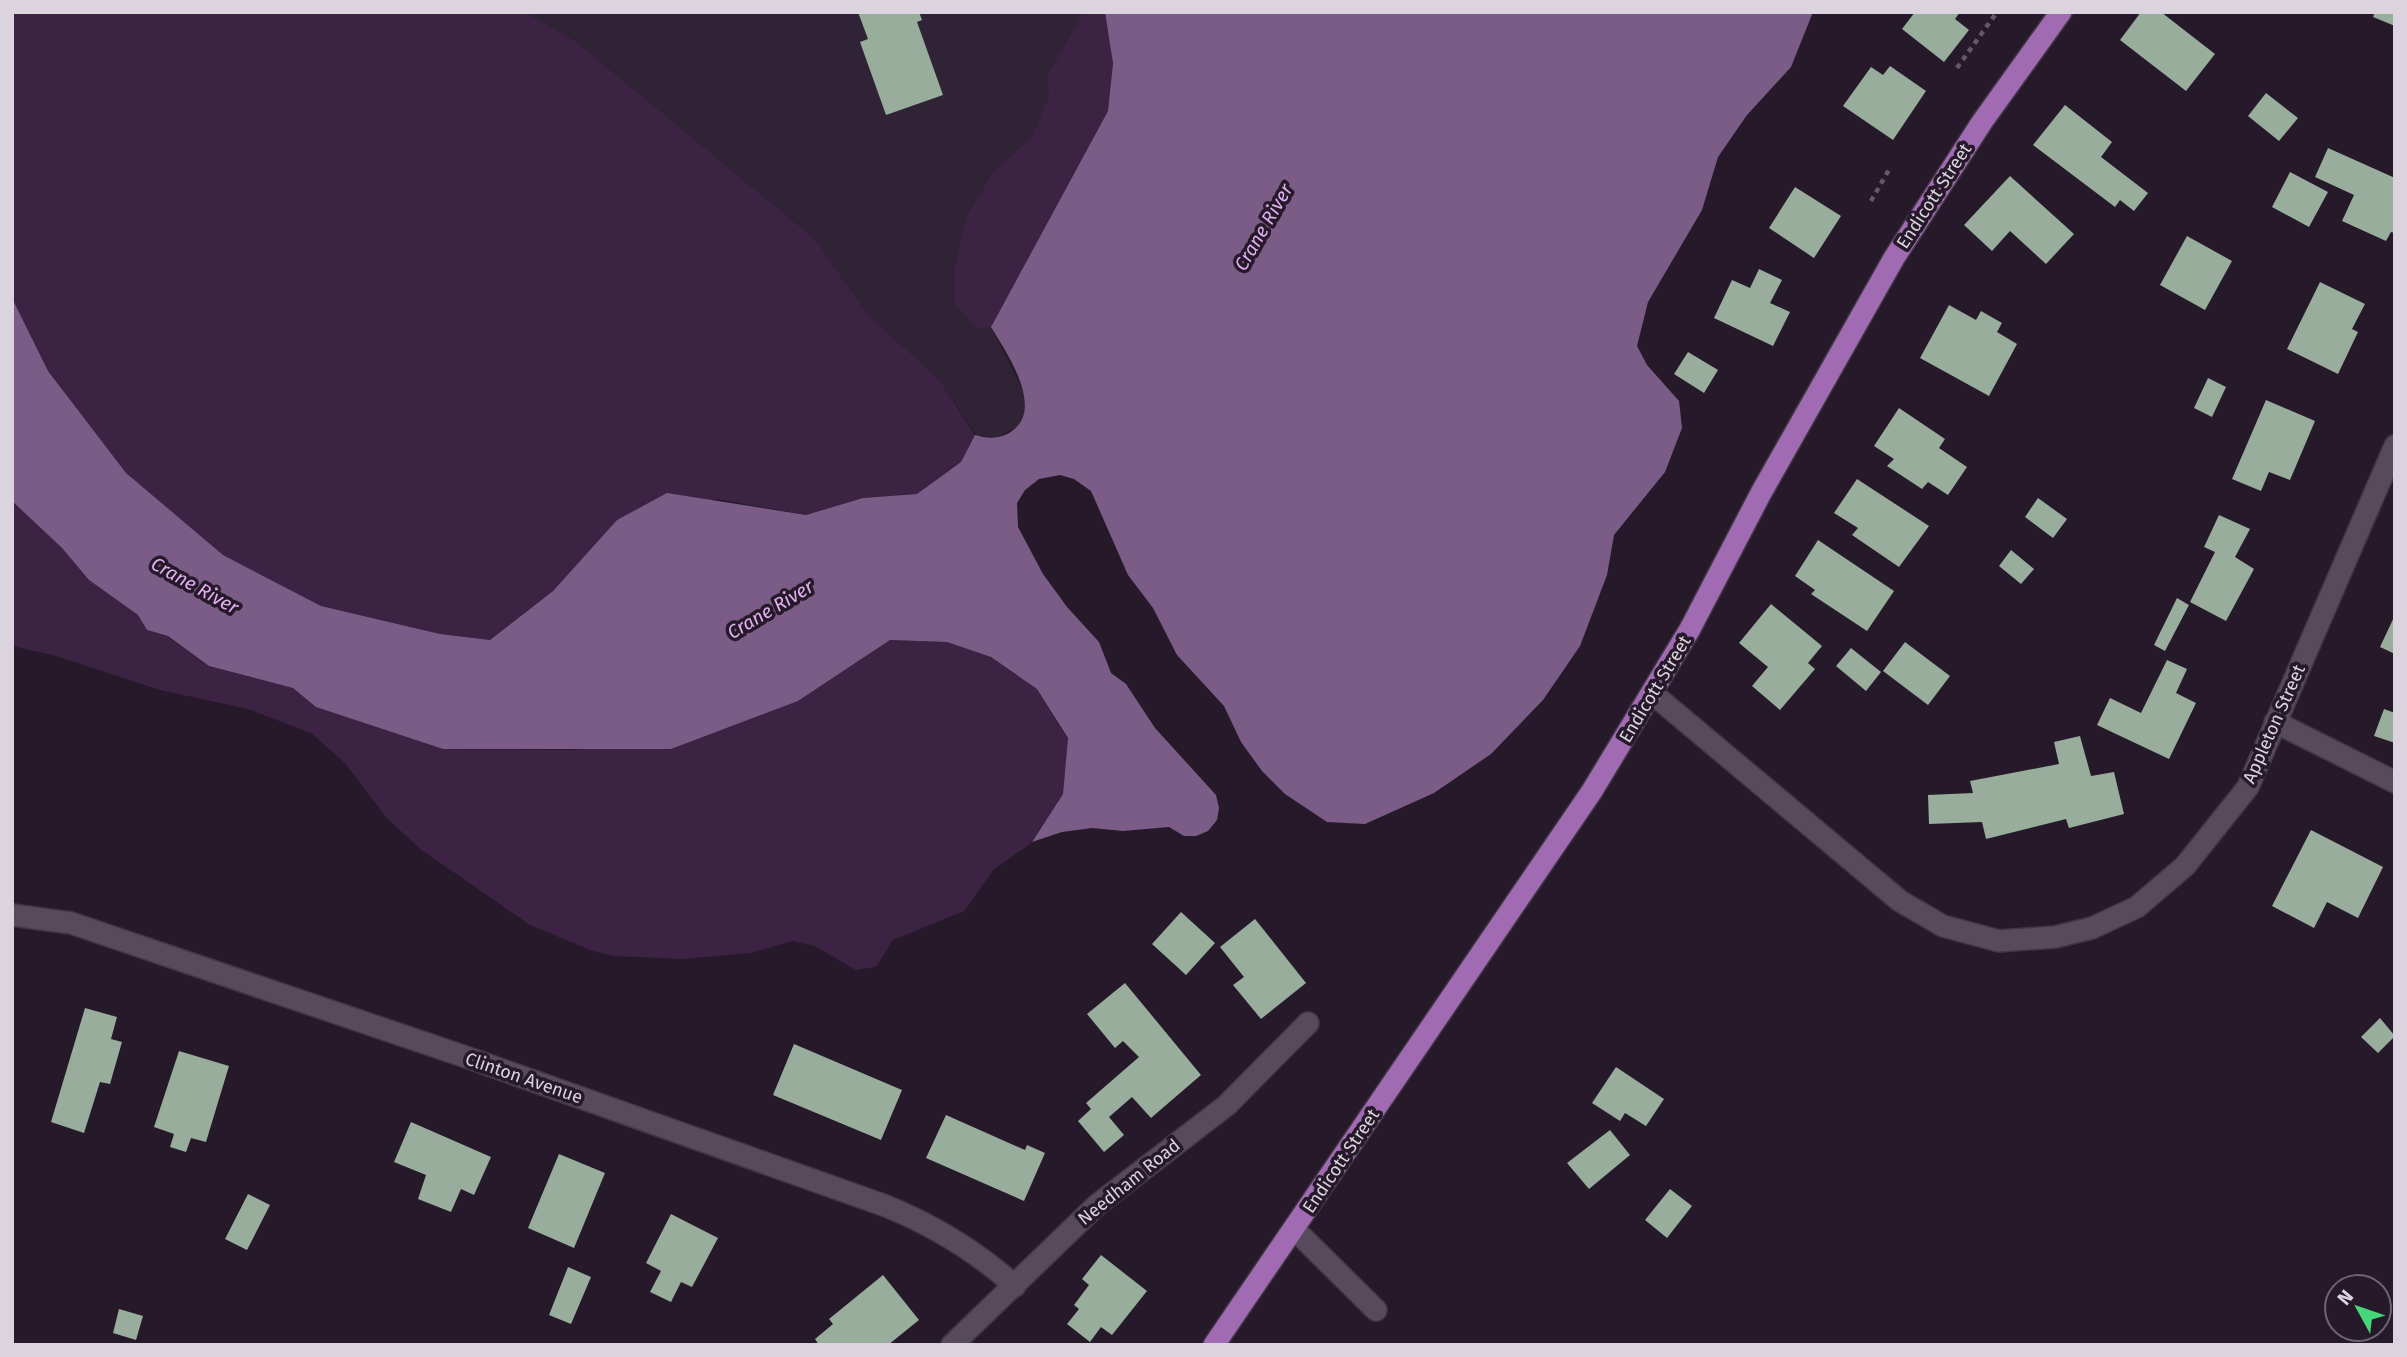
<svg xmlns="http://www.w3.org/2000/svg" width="2407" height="1357" font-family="'Fira Sans',sans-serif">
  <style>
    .built { fill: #312336 }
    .green { fill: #3c2344 }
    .water { fill: #7b5c86 }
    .building { fill: #98ad9c }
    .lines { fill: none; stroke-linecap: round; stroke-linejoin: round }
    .minor-casing { stroke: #403643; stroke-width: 24 }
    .major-casing { stroke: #403643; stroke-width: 24 }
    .path { stroke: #645968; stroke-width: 4.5; stroke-dasharray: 5 5; stroke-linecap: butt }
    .minor { stroke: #574a5b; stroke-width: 21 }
    .major { stroke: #a16bb3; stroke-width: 21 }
    .labels { text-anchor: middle; stroke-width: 7; stroke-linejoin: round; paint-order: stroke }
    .street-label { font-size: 18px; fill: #dbd3de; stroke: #261a2a }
    .water-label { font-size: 19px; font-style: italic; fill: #e1b0f1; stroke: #261a2a }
  </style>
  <rect width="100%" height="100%" fill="#261a2a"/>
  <path class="built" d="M525 12H1105L991 327 1027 398V408L1018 426 998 437 977 436 939 379 867 314 815 239 574 40Z"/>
  <path class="green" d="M12 12H525L574 40 815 239 867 314 939 379 975 435 961 462 917 494 863 498 806 515 717 499 617 520 553 591 490 640 440 634 321 606 223 555 126 474 48 371 12 298Z
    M1084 12H1105L1108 18 1113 63 1108 111 991 327 977 328 955 305V267L967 216 992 174 1033 136 1049 96 1047 76Z
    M12 501 62 548 89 580 138 615 147 630 167 636 209 666 293 688 316 707 443 749 575 750 798 701 890 640 947 642 991 657 1037 689 1068 739 1063 794 1030 844 994 869 964 911 893 940 876 967 856 970 815 946 793 941 750 953 683 959 614 956 593 951 530 925 419 848 386 817 345 763 311 733 248 709 160 690 53 655 12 646Z"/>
  <path class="water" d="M1105 12H1813L1791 67 1747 115 1718 157 1702 210 1648 302 1637 346 1647 365 1679 401 1682 428 1665 472 1614 535 1607 575 1580 646 1543 700 1491 754 1434 793 1365 824 1327 822 1285 794 1262 771 1241 742 1224 706 1177 655 1153 608 1128 575 1091 491 1074 479 1060 475 1039 479 1025 490 1017 503 1018 527 1043 574 1067 607 1099 642 1111 673 1126 684 1155 728 1216 795 1219 808 1217 820 1208 831 1196 836H1184L1169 827 1123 831 1092 828 1062 832 1032 842 1063 794 1068 738 1037 689 991 657 947 642 890 640 798 701 671 749H443L316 707 293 688 209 666 168 636 147 630 138 615 89 580 62 548 12 501V298L48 371 126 473 223 555 321 606 440 634 490 640 553 591 617 520 667 493 806 515 863 498 917 494 961 462 975 435C988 439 1001 439 1012 431 1045 408 1006 352 991 327L1108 111 1113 63Z"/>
  <path class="building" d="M858 12H919L922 20 917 22 943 95 886 115 860 42 868 39Z
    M1915 12H1960L1955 19 1969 30 1944 62 1902 29Z
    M2141 12H2161L2215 54 2186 91 2120 40Z
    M2375 12H2395V26L2373 17Z
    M1890 66 1926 91 1893 140 1843 106 1871 67 1883 75Z
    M2266 93 2298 118 2279 141 2248 116Z
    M2065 105 2112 142 2101 157 2148 193 2134 211 2120 200 2115 207 2033 145Z
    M2328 148 2395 178V233L2391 232 2386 241 2342 221 2354 195 2315 177Z
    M2290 172 2328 192 2309 227 2272 207Z
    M2010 176 2074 234 2046 264 2010 231 1992 251 1964 225Z
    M1795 187 1841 216 1814 258 1769 228Z
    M2187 236 2232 261 2205 310 2160 285Z
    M1759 269 1782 280 1770 303 1790 312 1773 346 1714 318 1732 280 1750 288Z
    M2320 282 2365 304 2352 329 2358 332 2338 374 2287 349Z
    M1949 305 1976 320 1981 311 2002 323 1997 332 2017 344 1989 396 1920 358Z
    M1688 352 1718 370 1704 393 1674 374Z
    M2208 378 2226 387 2212 417 2194 408Z
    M2266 400 2315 421 2290 480 2269 472 2261 491 2232 479Z
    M1899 408 1945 439 1939 448 1967 467 1948 495 1928 482 1922 489 1887 466 1894 459 1874 446Z
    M1857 479 1929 526 1899 567 1852 535 1858 528 1834 513Z
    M2038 498 2067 519 2053 538 2025 517Z
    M2219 515 2250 529 2235 557 2254 569 2226 621 2190 602 2215 552 2204 547Z
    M1818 540 1894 591 1867 631 1811 594 1815 590 1795 576Z
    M2011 550 2034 569 2021 584 1999 566Z
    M2177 598 2189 605 2165 651 2154 645Z
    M1771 604 1822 646 1808 663 1815 669 1780 710 1752 686 1768 667 1739 643Z
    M2395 615V654L2380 647Z
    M1905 642 1950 676 1928 705 1883 671Z
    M1851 648 1881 672 1866 691 1836 666Z
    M2167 660 2187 669 2176 693 2196 703 2169 759 2097 725 2110 698 2141 713Z
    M2384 709 2395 713V743L2374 736Z
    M2080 736 2091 776 2114 772 2124 814 2069 828 2066 819 1986 839 1982 822 1929 824 1928 795 1973 793 1970 781 2059 764 2054 742Z
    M2311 830 2383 867 2358 918 2327 902 2314 928 2272 906Z
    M1181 912 1215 943 1186 975 1152 944Z
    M1255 919 1306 983 1261 1019 1233 985 1244 977 1220 947Z
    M1125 983 1201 1075 1151 1118 1132 1097 1109 1117 1124 1135 1104 1152 1078 1121 1091 1109 1086 1103 1139 1057 1123 1041 1115 1048 1087 1014Z
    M85 1008 117 1017 111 1039 122 1042 110 1084 100 1082 84 1133 51 1122Z
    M2380 1018 2395 1036 2378 1053 2361 1037Z
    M794 1044 902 1090 881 1140 773 1095Z
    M179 1051 229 1066 206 1142 191 1138 186 1152 170 1147 174 1134 154 1127Z
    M1616 1067 1664 1099 1646 1126 1625 1113 1620 1121 1592 1103Z
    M946 1115 1025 1150 1027 1145 1045 1153 1024 1201 926 1158Z
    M411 1122 491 1157 474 1195 461 1189 451 1212 418 1199 426 1175 394 1162Z
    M1610 1130 1630 1155 1589 1189 1567 1163Z
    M559 1154 605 1173 574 1248 528 1228Z
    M1670 1189 1692 1206 1667 1238 1645 1220Z
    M248 1194 270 1205 247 1250 225 1239Z
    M671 1214 718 1238 692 1287 681 1282 671 1302 650 1292 661 1271 646 1263Z
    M1101 1255 1147 1291 1112 1335 1101 1327 1090 1342 1067 1324 1079 1309 1074 1305 1089 1285 1082 1279Z
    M568 1267 591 1277 571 1324 549 1315Z
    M883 1275 919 1320 888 1345H819L815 1339 833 1324 829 1319Z
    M119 1309 143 1316 136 1340 113 1333Z"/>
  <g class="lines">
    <defs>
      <path id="minor" d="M1653 694 1900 901 1943 926 1999 941 2055 937 2092 928 2137 907 2185 866 2248 787 2395 446
        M2275 722 2395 782
        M12 915 71 923 466 1057 886 1206C935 1226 976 1251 1015 1286
        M1294 1229 1376 1310
        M952 1345 1097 1205 1227 1105 1308 1023"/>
      <path id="major" d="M1214 1345 1592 791 1690 629 1761 493 1894 258 1982 122 2061 12"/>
    </defs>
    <use href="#minor" class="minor-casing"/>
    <use href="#major" class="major-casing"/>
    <path class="path" d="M1957 68 1997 12
      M1871 201 1890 168"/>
    <use href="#minor" class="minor"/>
    <use href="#major" class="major"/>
  </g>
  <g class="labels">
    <g class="street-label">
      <text transform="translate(1934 196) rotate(-57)" y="6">Endicott Street</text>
      <text transform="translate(1655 689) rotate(-59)" y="6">Endicott Street</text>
      <text transform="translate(2274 724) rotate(-66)" y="6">Appleton Street</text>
      <text transform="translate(524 1078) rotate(19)" y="6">Clinton Avenue</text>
      <text transform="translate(1341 1161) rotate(-56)" y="6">Endicott Street</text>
      <text transform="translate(1129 1182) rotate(-39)" y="6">Needham Road</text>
    </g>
    <g class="water-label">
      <text transform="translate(1263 227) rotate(-60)" y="7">Crane River</text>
      <text transform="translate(195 585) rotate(29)" y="7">Crane River</text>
      <text transform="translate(770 609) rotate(-31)" y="7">Crane River</text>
    </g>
  </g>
  <rect width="2407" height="1357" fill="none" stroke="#dbd3de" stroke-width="28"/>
  <g transform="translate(2358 1308) rotate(310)"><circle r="33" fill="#261a2a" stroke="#6e6472" stroke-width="2"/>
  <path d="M0-5L12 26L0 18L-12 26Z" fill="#46d779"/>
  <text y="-10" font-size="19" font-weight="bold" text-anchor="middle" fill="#dbd3de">N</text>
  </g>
</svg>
